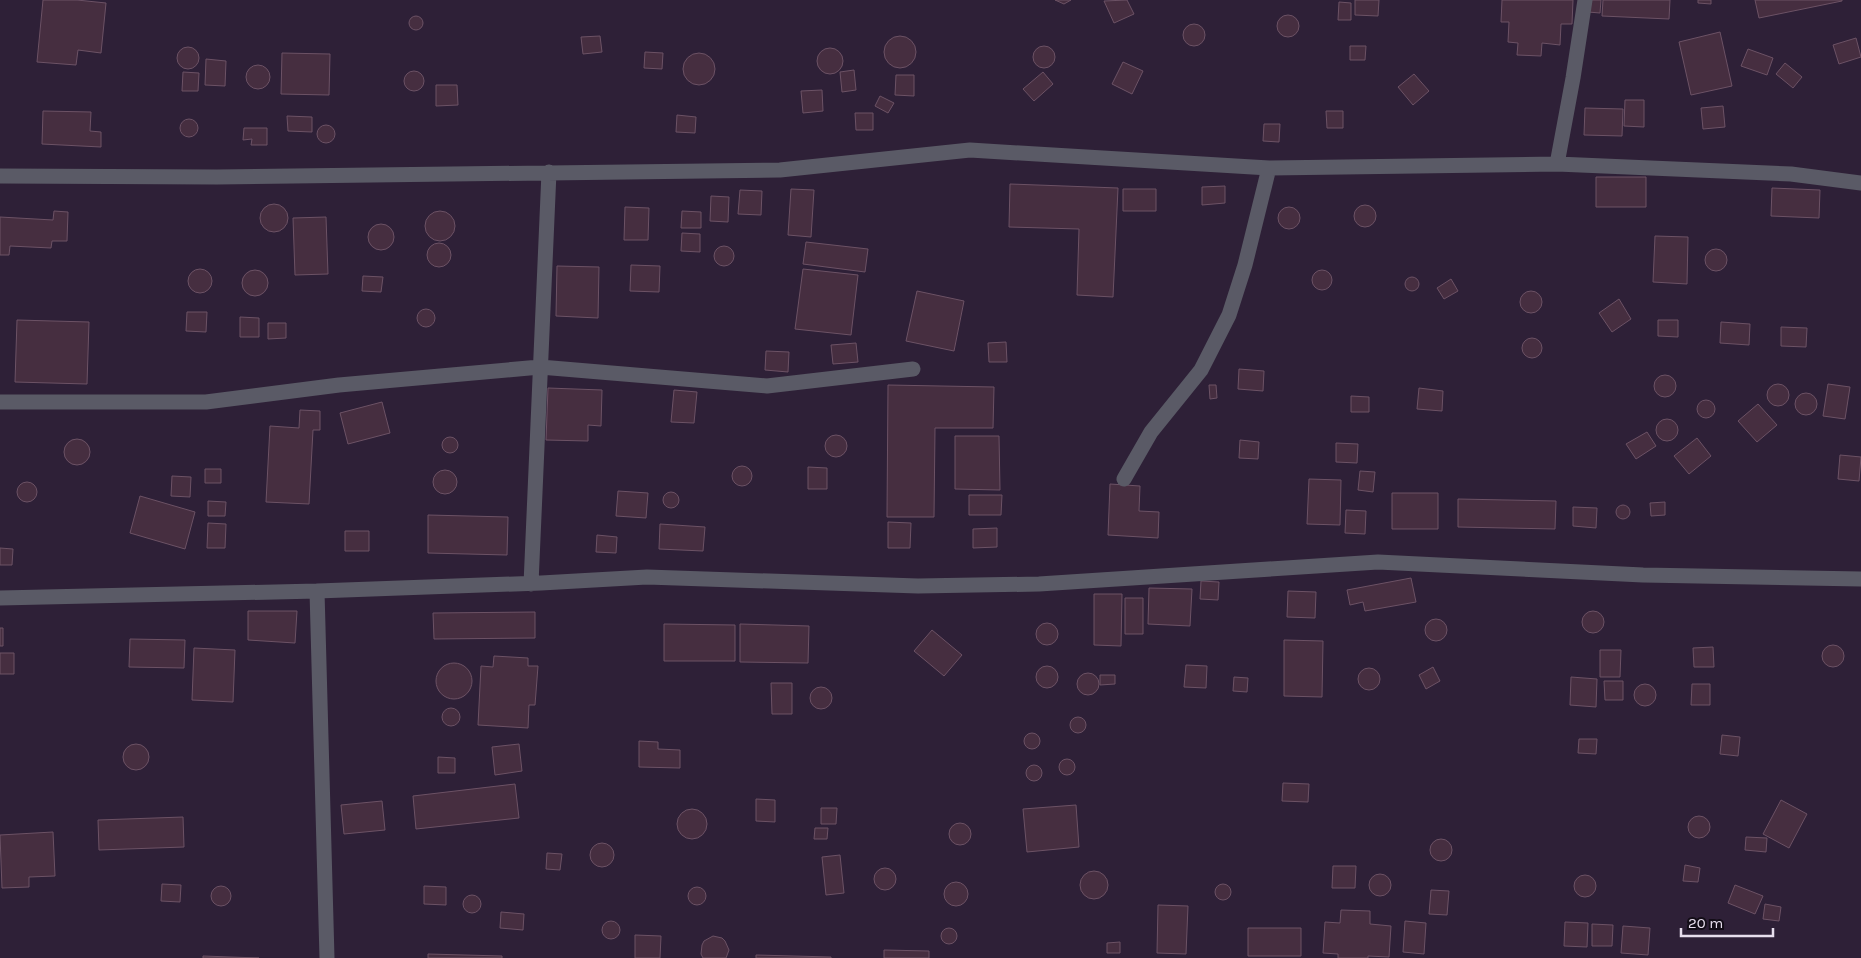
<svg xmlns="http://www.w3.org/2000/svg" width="1861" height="958" font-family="Karla,sans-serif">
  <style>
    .building { fill: #462e40; stroke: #6c5265 }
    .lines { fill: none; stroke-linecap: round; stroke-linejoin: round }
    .street { stroke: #5a5a66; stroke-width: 15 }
  </style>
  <rect width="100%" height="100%" fill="#2e2037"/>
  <path class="building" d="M43 0H77L106 3 101 53 78 50 76 65 37 62Z
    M1055 0H1071L1064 4Z
    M1127 0 1134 14 1114 23 1104 1Z
    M1355 0H1379L1378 16 1355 15Z
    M1502 0H1573L1572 24H1561L1560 45 1542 43 1541 56 1517 55 1518 43 1508 42 1509 22H1501Z
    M1589 0H1601L1600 13 1588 12Z
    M1603 0H1670L1669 19 1602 16Z
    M1698 0H1711V4L1698 3Z
    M1755 0H1842V1L1759 18Z
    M1339 2 1351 3V20H1338Z
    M1277 26a11 11 0 1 1 22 0a11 11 0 1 1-22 0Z
    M409 23a7 7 0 1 1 14 0a7 7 0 1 1-14 0Z
    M1183 35a11 11 0 1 1 22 0a11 11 0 1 1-22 0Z
    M1720 32 1732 86 1691 95 1679 42Z
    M600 36 602 52 583 54 581 37Z
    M884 52a16 16 0 1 1 32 0a16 16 0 1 1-32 0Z
    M1856 38 1861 57 1839 64 1833 45Z
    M1350 46H1366L1365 60H1350Z
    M1033 57a11 11 0 1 1 22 0a11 11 0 1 1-22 0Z
    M177 58a11 11 0 1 1 22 0a11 11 0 1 1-22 0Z
    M817 61a13 13 0 1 1 26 0a13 13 0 1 1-26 0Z
    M1748 49 1773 58 1767 75 1741 66Z
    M645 52 663 53 662 69 644 68Z
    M282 53 330 54 329 95 281 94Z
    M683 69a16 16 0 1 1 32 0a16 16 0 1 1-32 0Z
    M206 59 226 61 225 86 205 85Z
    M1123 62 1143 71 1132 94 1112 84Z
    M1785 63 1802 77 1793 88 1776 74Z
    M246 77a12 12 0 1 1 24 0a12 12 0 1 1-24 0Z
    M854 70 856 90 842 92 840 72Z
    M404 81a10 10 0 1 1 20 0a10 10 0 1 1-20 0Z
    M183 72 199 73 198 91H182Z
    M1043 72 1053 84 1034 101 1023 89Z
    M1414 74 1429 91 1413 105 1398 87Z
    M896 75H914V96L895 95Z
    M436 85H457L458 105 436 106Z
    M822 90 823 111 803 113 801 91Z
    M880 96 894 103 888 113 875 106Z
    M1625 100H1644V127L1624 126Z
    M1723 106 1725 127 1703 129 1701 108Z
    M1585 108 1623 109 1622 136 1584 135Z
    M43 111 91 112 90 131 101 132V147L42 144Z
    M1326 111H1343V128H1327Z
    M855 113H873V130H856Z
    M677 115 696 117 695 133 676 132Z
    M287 116 312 117V132L288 131Z
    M180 128a9 9 0 1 1 18 0a9 9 0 1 1-18 0Z
    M1264 124H1280L1279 142 1263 141Z
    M317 134a9 9 0 1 1 18 0a9 9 0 1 1-18 0Z
    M244 128H267V145H251L252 139 243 140Z
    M1596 177H1646V207H1596Z
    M1010 184 1118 188 1113 297 1077 295 1079 229 1009 227Z
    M1225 186V203L1202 205V187Z
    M1772 188 1820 190 1819 218 1771 216Z
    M791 189 814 190 811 237 788 235Z
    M1123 189H1156V211H1123Z
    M740 190 762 191 761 215 738 214Z
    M711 196 729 197 728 222 710 221Z
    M260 218a14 14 0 1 1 28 0a14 14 0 1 1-28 0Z
    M1354 216a11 11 0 1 1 22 0a11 11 0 1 1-22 0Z
    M625 207 649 208 648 240H624Z
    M1278 218a11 11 0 1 1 22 0a11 11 0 1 1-22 0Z
    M425 226a15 15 0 1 1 30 0a15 15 0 1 1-30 0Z
    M54 211 68 212 67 241H52L51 248 10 246 9 255H0V217L53 220Z
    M682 211 701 212V228H681Z
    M326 217 328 274 295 275 293 218Z
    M368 237a13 13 0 1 1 26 0a13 13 0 1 1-26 0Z
    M682 233 700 234V252L681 251Z
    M1655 236 1688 237 1687 284 1653 282Z
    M806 242 868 249 865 272 803 264Z
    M427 255a12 12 0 1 1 24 0a12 12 0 1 1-24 0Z
    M714 256a10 10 0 1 1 20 0a10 10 0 1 1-20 0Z
    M1705 260a11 11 0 1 1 22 0a11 11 0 1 1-22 0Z
    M631 265 660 266 659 292 630 291Z
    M557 266 599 267 598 318 556 316Z
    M188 281a12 12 0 1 1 24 0a12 12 0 1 1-24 0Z
    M803 269 858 275 851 335 795 329Z
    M242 283a13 13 0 1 1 26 0a13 13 0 1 1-26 0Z
    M1312 280a10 10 0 1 1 20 0a10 10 0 1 1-20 0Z
    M363 276 383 277 381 292 362 291Z
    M1405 284a7 7 0 1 1 14 0a7 7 0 1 1-14 0Z
    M1451 279 1458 291 1444 299 1437 288Z
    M917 291 964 301 954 351 906 341Z
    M1520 302a11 11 0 1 1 22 0a11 11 0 1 1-22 0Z
    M1619 299 1631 319 1612 332 1599 313Z
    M417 318a9 9 0 1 1 18 0a9 9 0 1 1-18 0Z
    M187 312H207L206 332 186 331Z
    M240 317 259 318V337H240Z
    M17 320 89 322 87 384 15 382Z
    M1658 320H1678V337L1658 336Z
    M1721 322 1750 324 1749 345 1720 343Z
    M268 323H286V338L268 339Z
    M1781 327 1807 328 1806 347 1781 346Z
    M1522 348a10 10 0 1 1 20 0a10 10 0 1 1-20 0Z
    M1006 342 1007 362H989L988 343Z
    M856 343 858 362 833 364 831 345Z
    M766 351 789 352 788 372 765 370Z
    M1239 369 1264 371 1263 391 1238 389Z
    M1654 386a11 11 0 1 1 22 0a11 11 0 1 1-22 0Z
    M1828 384 1850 387 1845 419 1823 416Z
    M1767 395a11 11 0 1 1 22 0a11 11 0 1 1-22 0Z
    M888 385 994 387 993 428H935L934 517H887Z
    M1209 385H1216L1217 398 1210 399Z
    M548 388 602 390 601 426 588 425V441L546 440Z
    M1419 388 1443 391 1442 411 1417 409Z
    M674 390 697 392 694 423 671 422Z
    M1795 404a11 11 0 1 1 22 0a11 11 0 1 1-22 0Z
    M1351 396 1369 397V412H1351Z
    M1697 409a9 9 0 1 1 18 0a9 9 0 1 1-18 0Z
    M382 402 390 433 348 444 340 413Z
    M1758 404 1777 425 1757 442 1738 421Z
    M300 410 320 411V430H313L309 504 266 502 270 426 299 428Z
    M1656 430a11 11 0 1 1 22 0a11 11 0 1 1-22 0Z
    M1647 432 1656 446 1636 459 1626 444Z
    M825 446a11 11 0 1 1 22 0a11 11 0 1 1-22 0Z
    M955 436H999L1000 490 955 489Z
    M442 445a8 8 0 1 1 16 0a8 8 0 1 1-16 0Z
    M1697 438 1711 456 1689 474 1674 456Z
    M64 452a13 13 0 1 1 26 0a13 13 0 1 1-26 0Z
    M1240 440 1259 442 1258 459 1239 458Z
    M1336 443 1358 444 1357 463 1336 462Z
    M1840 455 1861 457 1859 481 1838 479Z
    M732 476a10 10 0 1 1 20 0a10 10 0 1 1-20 0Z
    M808 467 827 468V489H808Z
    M205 469H221V483H205Z
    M433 482a12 12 0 1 1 24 0a12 12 0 1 1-24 0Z
    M1360 471 1375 472 1373 492 1358 490Z
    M172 476 191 477 190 497 171 496Z
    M1309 479 1341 480 1340 525 1307 524Z
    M17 492a10 10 0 1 1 20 0a10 10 0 1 1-20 0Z
    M1110 484 1140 486 1139 511 1159 512 1158 538 1108 535Z
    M618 491 648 493 646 518 616 516Z
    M663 500a8 8 0 1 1 16 0a8 8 0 1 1-16 0Z
    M1392 493H1438V529H1392Z
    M969 495H1002L1001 515H969Z
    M140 496 195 512 185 549 130 533Z
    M1458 499 1556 501 1555 529 1458 527Z
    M208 501 226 502 225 516H208Z
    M1665 502V515L1651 516 1650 503Z
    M1616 512a7 7 0 1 1 14 0a7 7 0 1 1-14 0Z
    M1573 507 1597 508 1596 528 1573 526Z
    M1346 510 1366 511 1365 534 1345 533Z
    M428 515 508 517 507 555 428 553Z
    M888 522 911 523 910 548H888Z
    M208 523 226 524 225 548H207Z
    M660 524 705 527 703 551 659 549Z
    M997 528V547L973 548V529Z
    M345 531H369V551H345Z
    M597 535 617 537 616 553 596 552Z
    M0 548 13 549 12 565H0Z
    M1411 578 1416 602 1365 611 1363 602 1350 605 1347 590Z
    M1201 581 1219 582 1218 600 1200 599Z
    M1149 588 1192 589 1190 626 1148 624Z
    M1288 591 1316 592 1315 618 1287 617Z
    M1094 594H1122L1121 646 1094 645Z
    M1125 598H1143V634H1125Z
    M248 611H297L295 643 248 640Z
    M1582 622a11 11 0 1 1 22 0a11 11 0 1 1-22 0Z
    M535 612V638L434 639 433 613Z
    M1425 630a11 11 0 1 1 22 0a11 11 0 1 1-22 0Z
    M1036 634a11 11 0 1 1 22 0a11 11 0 1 1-22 0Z
    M664 624 735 625V661H664Z
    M740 624 809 626 808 663 740 662Z
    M0 628H3V646H0Z
    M932 630 962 655 944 676 914 651Z
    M130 639 185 640 184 668 129 667Z
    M1284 640 1323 641 1322 697 1284 696Z
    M1822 656a11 11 0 1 1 22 0a11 11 0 1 1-22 0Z
    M1713 647 1714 667H1694L1693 648Z
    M194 648 235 650 233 702 192 700Z
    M1600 650H1621L1620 677H1600Z
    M0 653H14V674H0Z
    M494 656 528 658V666H538L535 705H529L528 728 478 725 481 666 493 667Z
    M436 681a18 18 0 1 1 36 0a18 18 0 1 1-36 0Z
    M1186 665 1207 666 1206 688 1184 687Z
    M1036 677a11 11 0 1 1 22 0a11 11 0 1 1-22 0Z
    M1433 667 1440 681 1426 689 1419 675Z
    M1358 679a11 11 0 1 1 22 0a11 11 0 1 1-22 0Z
    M1077 684a11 11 0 1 1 22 0a11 11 0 1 1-22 0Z
    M1100 675H1115V684L1100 685Z
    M1234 677 1248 678 1247 692 1233 691Z
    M1571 677 1597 679 1596 707 1570 705Z
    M1604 681H1623V700H1605Z
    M771 683H792V714H772Z
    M1692 684H1710V705H1691Z
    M1634 695a11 11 0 1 1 22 0a11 11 0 1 1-22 0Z
    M810 698a11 11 0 1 1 22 0a11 11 0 1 1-22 0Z
    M442 717a9 9 0 1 1 18 0a9 9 0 1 1-18 0Z
    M1070 725a8 8 0 1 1 16 0a8 8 0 1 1-16 0Z
    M1024 741a8 8 0 1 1 16 0a8 8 0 1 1-16 0Z
    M1722 735 1740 737 1738 756 1720 754Z
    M1579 739H1597L1596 754 1578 753Z
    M639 741 658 742V749L680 750V768L639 767Z
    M123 757a13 13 0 1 1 26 0a13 13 0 1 1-26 0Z
    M519 744 522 771 495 775 492 747Z
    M438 757 455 758V773H438Z
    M1059 767a8 8 0 1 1 16 0a8 8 0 1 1-16 0Z
    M1026 773a8 8 0 1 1 16 0a8 8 0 1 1-16 0Z
    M1283 783 1309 784 1308 802 1282 801Z
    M515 784 519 818 416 829 413 796Z
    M756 799 775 800V822L756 821Z
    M1781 800 1807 814 1789 848 1763 834Z
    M382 801 385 830 344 834 341 805Z
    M1076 805 1079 847 1027 852 1023 809Z
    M821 808H837L836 824H821Z
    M677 824a15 15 0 1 1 30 0a15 15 0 1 1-30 0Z
    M1688 827a11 11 0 1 1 22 0a11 11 0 1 1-22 0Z
    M183 817 184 847 99 850 98 820Z
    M949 834a11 11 0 1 1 22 0a11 11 0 1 1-22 0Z
    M815 828H828L827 839H814Z
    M53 832 55 876 29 877V887L2 888 0 835Z
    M1746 837 1767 838 1766 852 1745 850Z
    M1430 850a11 11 0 1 1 22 0a11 11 0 1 1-22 0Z
    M590 855a12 12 0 1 1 24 0a12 12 0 1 1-24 0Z
    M547 853 562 854 560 870 546 869Z
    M840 855 844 893 826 895 822 857Z
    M1685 865 1700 868 1698 882 1683 881Z
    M1333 866H1356L1355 888H1332Z
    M874 879a11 11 0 1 1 22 0a11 11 0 1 1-22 0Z
    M1080 885a14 14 0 1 1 28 0a14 14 0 1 1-28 0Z
    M1369 885a11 11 0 1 1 22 0a11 11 0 1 1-22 0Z
    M1574 886a11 11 0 1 1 22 0a11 11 0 1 1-22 0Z
    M944 894a12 12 0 1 1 24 0a12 12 0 1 1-24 0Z
    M1215 892a8 8 0 1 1 16 0a8 8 0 1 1-16 0Z
    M162 884 181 885 180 902 161 901Z
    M1735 885 1763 896 1755 914 1728 903Z
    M424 886 446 887V905L424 904Z
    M211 896a10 10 0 1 1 20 0a10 10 0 1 1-20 0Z
    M688 896a9 9 0 1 1 18 0a9 9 0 1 1-18 0Z
    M1431 890 1449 891 1447 915 1429 914Z
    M463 904a9 9 0 1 1 18 0a9 9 0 1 1-18 0Z
    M1765 904 1781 907 1779 921 1763 919Z
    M1158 905 1188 906 1186 954 1157 953Z
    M1341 910 1370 911V924L1391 926 1389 957 1368 956V958H1338V954L1323 953 1325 922 1340 923Z
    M501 912 524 914 523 930 500 928Z
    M1405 921 1426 923 1424 954 1403 952Z
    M602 930a9 9 0 1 1 18 0a9 9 0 1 1-18 0Z
    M1565 922 1588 923 1587 947 1564 946Z
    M1592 924 1613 925 1612 946H1592Z
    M1623 926 1650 928 1648 955 1621 953Z
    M941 936a8 8 0 1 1 16 0a8 8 0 1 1-16 0Z
    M1248 928H1301V956H1248Z
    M635 935 661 936 660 958H635Z
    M713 936 722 938 725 941 729 950 726 958H703L701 954 702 945 704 941Z
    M1120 942V953H1107V943Z
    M884 950 929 951V958H884Z
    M428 954 502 956V958H428Z
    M756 955 831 957V958H756Z
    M203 956 259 958H203Z"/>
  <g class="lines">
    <path class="street" d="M1557 164 1573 78 1585 0
      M0 176 217 177 780 170 970 150 1269 168 1557 164 1791 174 1861 183
      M0 402H206L339 385 540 367 767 386 913 369
      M1124 479 1151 432 1201 370 1229 315 1245 265 1269 168
      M531 584 549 172
      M317 591 327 958
      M0 598 317 591 541 583 647 577 918 586 1039 584 1378 562 1643 575 1861 579"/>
  </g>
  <path d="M1681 928v8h92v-8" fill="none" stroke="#e7deed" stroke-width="2.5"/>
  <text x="1688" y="928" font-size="15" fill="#e7deed" stroke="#130d17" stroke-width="4" paint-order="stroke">20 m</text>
</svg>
